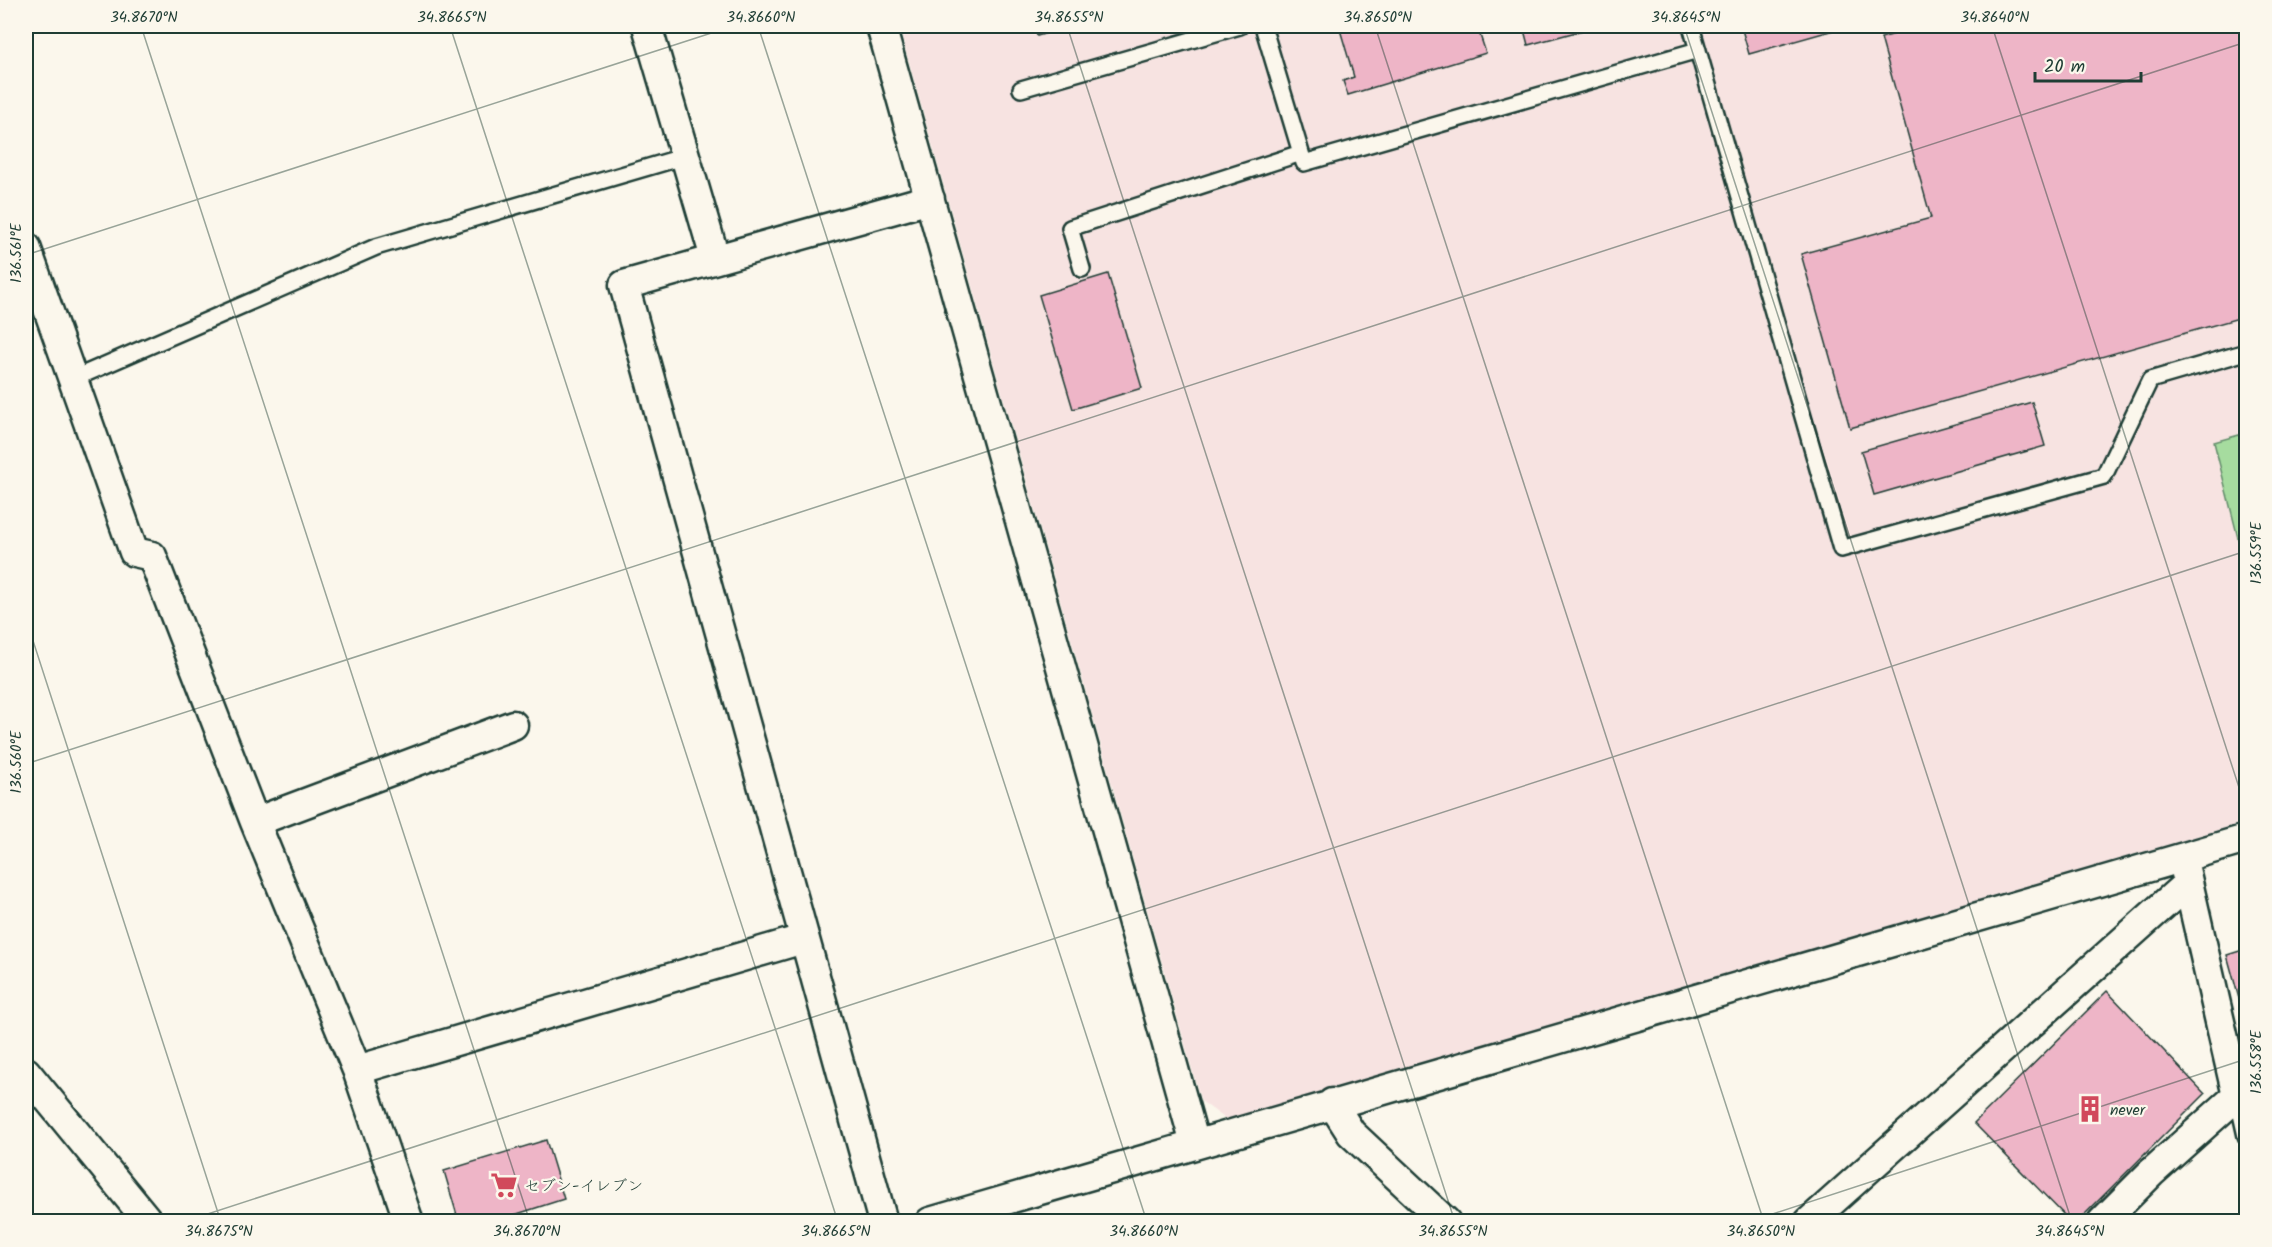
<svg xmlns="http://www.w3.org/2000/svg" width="2272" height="1247" font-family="Kalam,'Klee One',sans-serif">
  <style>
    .built { fill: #f7e3e1 }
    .green { fill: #a6dc9f; stroke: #628c6a; stroke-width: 1.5 }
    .building { fill: #eeb5c7; stroke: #1f3d34; stroke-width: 1.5 }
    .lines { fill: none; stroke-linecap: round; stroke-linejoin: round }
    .lane-casing { stroke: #1f3d34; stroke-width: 20 }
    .street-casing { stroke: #1f3d34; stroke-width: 33 }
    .lane { stroke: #fbf7ec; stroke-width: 15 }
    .street { stroke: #fbf7ec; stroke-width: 28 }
    .ticks { fill: none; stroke: #1f3d34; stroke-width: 1.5; stroke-opacity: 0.45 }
    .labels { text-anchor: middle; stroke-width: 4.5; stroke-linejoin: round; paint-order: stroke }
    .poi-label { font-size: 16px; fill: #1f3d34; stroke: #fbf7ec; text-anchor: start }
    .neatline { fill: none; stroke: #1f3d34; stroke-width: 2 }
    .ticks-label { font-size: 15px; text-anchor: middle; fill: #1f3d34 }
  </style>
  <rect width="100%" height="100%" fill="#fbf7ec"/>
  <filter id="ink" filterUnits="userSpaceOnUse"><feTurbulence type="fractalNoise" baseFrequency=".0167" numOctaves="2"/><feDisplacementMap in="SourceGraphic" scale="12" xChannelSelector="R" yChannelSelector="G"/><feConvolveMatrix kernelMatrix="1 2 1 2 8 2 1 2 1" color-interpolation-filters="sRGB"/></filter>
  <g filter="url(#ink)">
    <path class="built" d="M899 26H2246V822L1227 1120 1201 1101Z"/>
    <path class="green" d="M2246 433V570L2214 442Z"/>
    <path class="building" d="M1034 26H1082L1083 29 1073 32 1072 26 1037 36Z
      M1339 26H1477L1486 53 1348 95 1343 81 1354 77Z
      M1523 26H1598L1528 45Z
      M1741 26H1848L1749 54Z
      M1924 26H2246V316L1850 428 1801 254 1931 218 1881 38Z
      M1108 274 1142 388 1073 409 1039 295Z
      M2032 402 2045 446 1874 495 1861 451Z
      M2246 949V1024L2227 955Z
      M2107 991 2205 1094 2077 1222H2071L1974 1123Z
      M546 1140 564 1199 492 1222H459L444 1171Z"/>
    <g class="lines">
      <defs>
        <path id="lane" d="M1263 26 1304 163 1698 50
          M1691 26 1841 549 2104 476 2150 380 2246 352
          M1021 89 1240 26
          M1082 269 1070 228 1301 153
          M73 379 376 247 686 156
          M2237 1096 2246 1136"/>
        <path id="street" d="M647 26 715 258
          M881 26 1195 1144
          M26 247 134 552 152 556 255 822 357 1070 409 1222
          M255 822 513 725
          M357 1070 803 939
          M26 1072 149 1222
          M1332 1103 1351 1133 1446 1222
          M883 1222 624 285 930 199
          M930 1222 2246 839
          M1809 1222 2188 883
          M2102 1222 2151 1173 2237 1096 2185 869"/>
      </defs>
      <use href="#lane" class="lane-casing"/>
      <use href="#street" class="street-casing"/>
      <use href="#lane" class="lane"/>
      <use href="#street" class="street"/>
    </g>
  </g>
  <path class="ticks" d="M141 26 530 1222M450 26 838 1222M758 26 1147 1222M1067 26 1455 1222M1375 26 1764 1222M1684 26 2072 1222M1992 26 2246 809M26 255 733 26M26 619 221 1222M26 764 2246 42M183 1222 2246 551M1748 1222 2246 1059"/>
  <defs>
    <symbol id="building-bare" viewBox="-9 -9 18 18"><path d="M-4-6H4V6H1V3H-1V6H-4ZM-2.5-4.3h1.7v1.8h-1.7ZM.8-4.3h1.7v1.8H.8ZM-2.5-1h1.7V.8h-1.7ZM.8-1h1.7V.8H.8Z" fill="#d1495b" stroke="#fbf7ec" stroke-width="2.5" paint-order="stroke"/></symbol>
    <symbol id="supermarket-bare" viewBox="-9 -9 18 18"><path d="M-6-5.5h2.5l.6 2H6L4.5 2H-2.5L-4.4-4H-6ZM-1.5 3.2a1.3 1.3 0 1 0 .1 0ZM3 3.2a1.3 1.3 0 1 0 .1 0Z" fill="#d1495b" stroke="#fbf7ec" stroke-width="2.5" paint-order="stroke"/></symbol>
  </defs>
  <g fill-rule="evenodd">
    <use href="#building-bare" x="2071" y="1090" width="38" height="38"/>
    <use href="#supermarket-bare" x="485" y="1166" width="38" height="38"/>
  </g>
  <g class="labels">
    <g class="poi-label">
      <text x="2110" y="1115">never</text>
      <text x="524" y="1191">セブン-イレブン</text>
    </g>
  </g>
  <rect width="2272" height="1247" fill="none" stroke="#fbf7ec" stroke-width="66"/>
  <path d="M2035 72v9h106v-9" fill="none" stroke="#1f3d34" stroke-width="3"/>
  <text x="2044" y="72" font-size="18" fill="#1f3d34" stroke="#fbf7ec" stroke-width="4.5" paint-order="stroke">20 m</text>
  <rect x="33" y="33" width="2206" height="1181" class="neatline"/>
  <g class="ticks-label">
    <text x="144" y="22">34.8670°N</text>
    <text x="452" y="22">34.8665°N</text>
    <text x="761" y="22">34.8660°N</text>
    <text x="1069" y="22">34.8655°N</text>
    <text x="1378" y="22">34.8650°N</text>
    <text x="1686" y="22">34.8645°N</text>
    <text x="1995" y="22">34.8640°N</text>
    <text transform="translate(16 253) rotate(-90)" y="5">136.561°E</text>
    <text transform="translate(2256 553) rotate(-90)" y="5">136.559°E</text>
    <text transform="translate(16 762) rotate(-90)" y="5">136.560°E</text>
    <text transform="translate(2256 1062) rotate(-90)" y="5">136.558°E</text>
    <text x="219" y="1236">34.8675°N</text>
    <text x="527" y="1236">34.8670°N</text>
    <text x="836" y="1236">34.8665°N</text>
    <text x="1144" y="1236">34.8660°N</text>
    <text x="1453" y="1236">34.8655°N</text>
    <text x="1761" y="1236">34.8650°N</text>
    <text x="2070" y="1236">34.8645°N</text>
  </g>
</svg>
